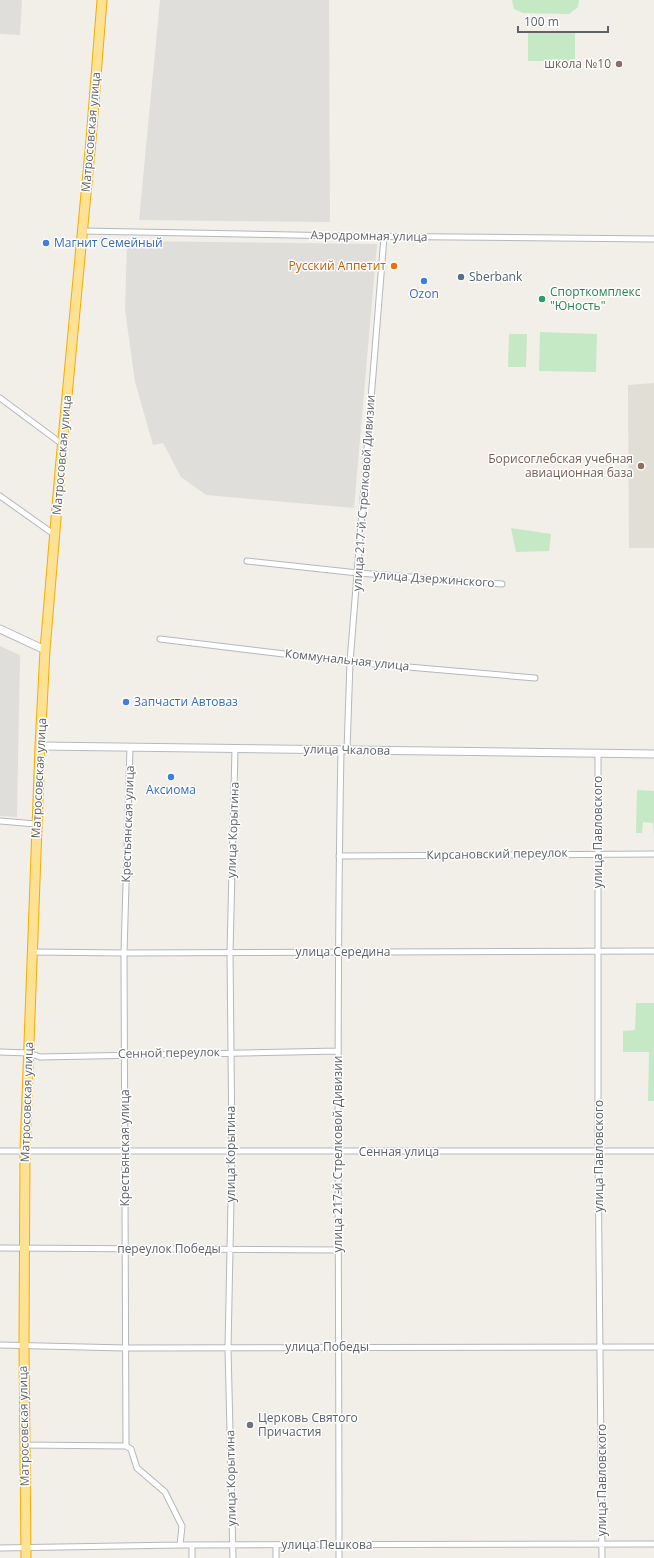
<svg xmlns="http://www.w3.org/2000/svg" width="654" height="1558" font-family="'Open Sans',sans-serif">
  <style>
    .industrial { fill: #e0deda }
    .education { fill: #e1ded6 }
    .green { fill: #c5e8c5 }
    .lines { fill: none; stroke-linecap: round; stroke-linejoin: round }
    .street-casing { stroke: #b5b8bc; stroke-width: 7 }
    .secondary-casing { stroke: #b6babf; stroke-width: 9 }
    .highway-casing { stroke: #f9ab00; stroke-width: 11 }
    .street { stroke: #fff; stroke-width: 5 }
    .secondary { stroke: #fff; stroke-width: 7 }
    .highway { stroke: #fde293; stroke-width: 9 }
    .education-dot { fill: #8d6e63; stroke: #fff; stroke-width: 1.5 }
    .shop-dot { fill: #3f7fe0; stroke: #fff; stroke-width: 1.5 }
    .food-dot { fill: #e8710a; stroke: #fff; stroke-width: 1.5 }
    .service-dot { fill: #5c6f8a; stroke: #fff; stroke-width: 1.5 }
    .leisure-dot { fill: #2e9e5b; stroke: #fff; stroke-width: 1.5 }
    .worship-dot { fill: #6b7280; stroke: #fff; stroke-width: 1.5 }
    .labels { text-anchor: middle; stroke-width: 3; stroke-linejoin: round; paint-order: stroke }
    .education-label { font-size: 12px; fill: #785e54; stroke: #fff; text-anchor: end }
    .street-label { font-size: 12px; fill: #5f6368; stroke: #fff }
    .shop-label { font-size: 12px; fill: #366cbe; stroke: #fff; text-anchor: start }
    .food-label { font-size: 12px; fill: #c56008; stroke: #fff; text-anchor: end }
    .service-label { font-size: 12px; fill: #4e5e75; stroke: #fff; text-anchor: start }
    .leisure-label { font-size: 12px; fill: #27864d; stroke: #fff; text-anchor: start }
    .worship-label { font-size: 12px; fill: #5b616d; stroke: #fff; text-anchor: start }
  </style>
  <rect width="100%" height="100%" fill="#f1efe8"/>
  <path class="industrial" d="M0 0H22L20 35 0 34Z
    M160 0H329L330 222 139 220Z
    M127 241 377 244 354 508 206 495 181 477 163 443 153 445 135 382 125 310Z
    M0 646 20 655 17 817 0 816Z"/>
  <path class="education" d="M654 383V548H629L628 385Z"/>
  <path class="green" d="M512 0H579L578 7 569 14 523 13 514 9Z
    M528 33H575V61H528Z
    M540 332 597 334 596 372 539 371Z
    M509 334H527L526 367H508Z
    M511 528 551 534 549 551 516 552Z
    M637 790 654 791V835L653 823 643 822 642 833H636Z
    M636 1003H654V1101H648L649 1052H623V1031L635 1030Z"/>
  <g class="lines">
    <defs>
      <path id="street" d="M83 231 344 236 654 239
        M0 398 62 444
        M0 496 55 535
        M247 561 358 573 502 584
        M160 639 350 662 535 678
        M347 750 350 662 384 237
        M598 754V1151L602 1558
        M0 821 36 824
        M339 856 654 854
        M32 952 124 953 654 951
        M0 1052 29 1053 40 1057 338 1051
        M0 1151H654
        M0 1248 337 1250
        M0 1345 125 1348 654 1347
        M24 1445 126 1446 124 953 130 747
        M126 1446 131 1449 137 1468 165 1492 182 1526 180 1545
        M276 1545V1558
        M0 1548 180 1545 654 1544
        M192 1558V1545
        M233 1558 228 1348 232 1150 230 952 235 749
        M339 1558C339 1289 336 1019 341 750"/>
      <path id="secondary" d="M0 629 45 650
        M40 746 654 754"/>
      <path id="highway" d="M26 1558 24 1345 25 1151 40 746 45 650 60 471 91 140 102 0"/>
    </defs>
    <use href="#street" class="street-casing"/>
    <use href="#secondary" class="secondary-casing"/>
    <use href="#highway" class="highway-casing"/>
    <use href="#street" class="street"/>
    <use href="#secondary" class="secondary"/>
    <use href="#highway" class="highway"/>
  </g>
  <g class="education-dot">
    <circle cx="619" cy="64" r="4"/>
    <circle cx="641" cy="466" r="4"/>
  </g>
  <g class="shop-dot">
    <circle cx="46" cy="243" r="4"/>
    <circle cx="424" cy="281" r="4"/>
    <circle cx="126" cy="702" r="4"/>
    <circle cx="171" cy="777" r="4"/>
  </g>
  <circle class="food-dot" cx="394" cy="266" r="4"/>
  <circle class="service-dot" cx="461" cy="277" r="4"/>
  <circle class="leisure-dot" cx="542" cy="299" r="4"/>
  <circle class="worship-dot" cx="250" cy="1425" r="4"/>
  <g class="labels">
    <g class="education-label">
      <text x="611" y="68">школа №10</text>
      <text x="633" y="463">Борисоглебская учебная<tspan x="633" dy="14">авиационная база</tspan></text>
    </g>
    <g class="street-label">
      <text transform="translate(91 132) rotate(-85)" y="4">Матросовская улица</text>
      <text transform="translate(369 236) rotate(1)" y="4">Аэродромная улица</text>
      <text transform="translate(62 455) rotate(-85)" y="4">Матросовская улица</text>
      <text transform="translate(364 493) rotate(-86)" y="4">улица 217-й Стрелковой Дивизии</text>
      <text transform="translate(434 579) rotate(4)" y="4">улица Дзержинского</text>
      <text transform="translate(347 660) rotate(6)" y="4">Коммунальная улица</text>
      <text transform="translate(347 750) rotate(1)" y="4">улица Чкалова</text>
      <text transform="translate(39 778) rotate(-87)" y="4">Матросовская улица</text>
      <text transform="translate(128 824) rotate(-88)" y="4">Крестьянская улица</text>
      <text transform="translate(233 830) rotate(-88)" y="4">улица Корытина</text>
      <text transform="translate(598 832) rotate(-90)" y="4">улица Павловского</text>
      <text transform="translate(497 854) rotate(-1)" y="4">Кирсановский переулок</text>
      <text x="343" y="956">улица Середина</text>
      <text transform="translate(169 1053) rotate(-1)" y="4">Сенной переулок</text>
      <text transform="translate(27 1102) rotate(-88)" y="4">Матросовская улица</text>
      <text transform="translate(125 1148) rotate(-90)" y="4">Крестьянская улица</text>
      <text x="399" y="1156">Сенная улица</text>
      <text transform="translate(231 1154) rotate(-90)" y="4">улица Корытина</text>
      <text transform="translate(338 1154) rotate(-90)" y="4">улица 217-й Стрелковой Дивизии</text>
      <text transform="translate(599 1156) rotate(-90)" y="4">улица Павловского</text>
      <text x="169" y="1253">переулок Победы</text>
      <text x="327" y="1351">улица Победы</text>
      <text transform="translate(24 1426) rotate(-91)" y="4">Матросовская улица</text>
      <text transform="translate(231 1478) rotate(-91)" y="4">улица Корытина</text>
      <text transform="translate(602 1480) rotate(-90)" y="4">улица Павловского</text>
      <text x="327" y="1549">улица Пешкова</text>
    </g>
    <g class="shop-label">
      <text x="54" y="247">Магнит Семейный</text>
      <text x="424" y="298" text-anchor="middle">Ozon</text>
      <text x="134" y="706">Запчасти Автоваз</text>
      <text x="171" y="794" text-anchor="middle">Аксиома</text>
    </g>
    <g class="food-label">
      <text x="386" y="270">Русский Аппетит</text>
    </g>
    <g class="service-label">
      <text x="469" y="281">Sberbank</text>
    </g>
    <g class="leisure-label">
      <text x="550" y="296">Спорткомплекс<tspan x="550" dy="14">"Юность"</tspan></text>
    </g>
    <g class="worship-label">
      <text x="258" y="1422">Церковь Святого<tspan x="258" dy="14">Причастия</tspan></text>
    </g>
  </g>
  <path d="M518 26v6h90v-6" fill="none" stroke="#5f6368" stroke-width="2"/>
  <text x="524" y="26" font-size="12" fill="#5f6368" stroke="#ffffff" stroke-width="3" paint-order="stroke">100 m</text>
</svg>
